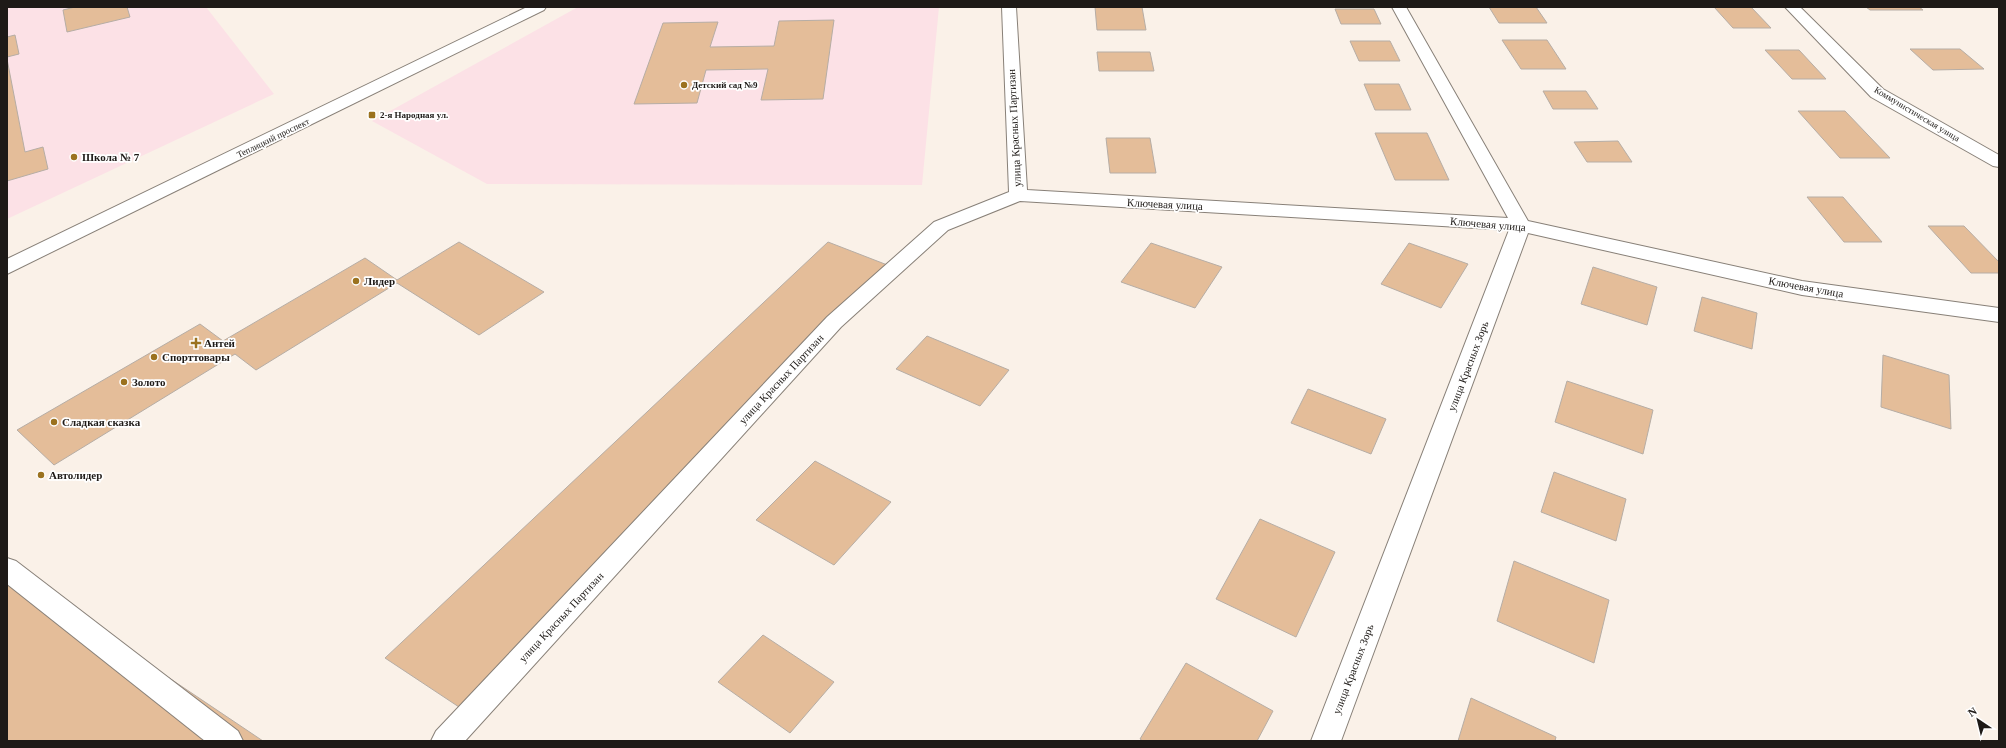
<svg xmlns="http://www.w3.org/2000/svg" width="2006" height="748" font-family="'Times New Roman',serif">
  <style>
    .education { fill: #fce1e6 }
    .building { fill: #e4bd99; stroke: #b6ada5 }
    .lines { fill: none; stroke-linecap: round; stroke-linejoin: round }
    .lane-casing { stroke: #888078; stroke-width: 2 }
    .street-casing { stroke: #888078; stroke-width: 2 }
    .secondary-casing { stroke: #888078; stroke-width: 2 }
    .lane { fill: #fff; fill-rule: evenodd }
    .street { fill: #fff; fill-rule: evenodd }
    .secondary { fill: #fff; fill-rule: evenodd }
    .poi-dot { fill: #9b721f; stroke: #fff; stroke-width: 1.5 }
    .labels { text-anchor: middle; stroke-width: 3.5; stroke-linejoin: round; paint-order: stroke }
    .far-poi-label { font-size: 9px; font-weight: bold; fill: #1e1a17; stroke: #fff; text-anchor: start }
    .far-street-label { font-size: 9px; fill: #1e1a17; stroke: #fff }
    .street-label { font-size: 11px; fill: #1e1a17; stroke: #fff }
    .poi-label { font-size: 11px; font-weight: bold; fill: #1e1a17; stroke: #fff; text-anchor: start }
  </style>
  <rect width="100%" height="100%" fill="#faf1e8"/>
  <path class="education" d="M7 7H206L274 94 7 219Z
    M578 7H939L922 185 487 184 372 121Z"/>
  <path class="building" d="M75 7H127L130 17 67 32 63 10Z
    M1095 7H1142L1146 30H1097Z
    M1489 7H1536L1547 23H1499Z
    M1714 7H1751L1771 28H1733Z
    M1866 7H1919L1923 10H1870Z
    M1335 9H1374L1381 24H1341Z
    M834 20 823 99 761 100 768 69 706 70 697 103 634 104 663 23 718 22 710 47 774 46 779 21Z
    M15 35 19 54 7 57V37Z
    M1502 40H1547L1566 69H1521Z
    M1350 41H1390L1400 61H1359Z
    M1910 49H1960L1984 69 1933 70Z
    M1765 50H1799L1826 79H1792Z
    M1097 52H1150L1154 71H1099Z
    M7 59 25 152 43 147 48 169 7 181Z
    M1364 84H1399L1411 110H1375Z
    M1543 91H1586L1598 109H1553Z
    M1798 111H1845L1890 158H1840Z
    M1375 133H1427L1449 180H1395Z
    M1106 138H1150L1156 173H1110Z
    M1618 141 1632 162H1587L1574 142Z
    M1807 197H1843L1882 242H1844Z
    M1928 226H1964L1999 262V273H1971Z
    M459 242 544 292 479 335 397 283 256 370 235 354 54 465 17 430 200 324 223 341 365 258 397 280Z
    M828 242 890 266 459 707 385 658Z
    M1151 243 1222 267 1195 308 1121 282Z
    M1409 243 1468 264 1441 308 1381 284Z
    M1593 267 1657 287 1647 325 1581 304Z
    M1702 297 1757 313 1752 349 1694 331Z
    M927 336 1009 370 980 406 896 369Z
    M1883 355 1949 375 1951 429 1881 407Z
    M1567 381 1653 410 1643 454 1555 422Z
    M1308 389 1386 419 1371 454 1291 423Z
    M815 461 891 502 834 565 756 520Z
    M1554 472 1626 499 1616 541 1541 512Z
    M1260 519 1335 552 1296 637 1216 599Z
    M1514 561 1609 600 1594 663 1497 621Z
    M7 569 263 741H7Z
    M763 635 834 682 790 733 718 682Z
    M1186 663 1273 711 1257 741H1143L1140 739Z
    M1471 698 1556 737 1555 741H1458Z"/>
  <g class="lines">
    <defs>
      <path id="lane" d="M7 558 16 561 238 731 243 741H205L7 584Z"/>
      <path id="street" d="M1002 7H1016L1027 190 1508 218 1392 7H1406L1528 221 1802 281 1999 308V322L1802 295 1528 233 1341 741H1311L1509 230 1020 201 948 230 841 327 465 741H431L436 731 827 317 934 222 1009 192Z
        M1785 7H1800L1883 89 1999 155V167L1993 166 1871 97Z"/>
      <path id="secondary" d="M527 7H546L544 10 7 274V259Z"/>
    </defs>
    <use href="#lane" class="lane-casing"/>
    <use href="#street" class="street-casing"/>
    <use href="#secondary" class="secondary-casing"/>
    <use href="#lane" class="lane"/>
    <use href="#street" class="street"/>
    <use href="#secondary" class="secondary"/>
  </g>
  <g class="poi-dot">
    <circle cx="684" cy="85" r="4"/>
    <rect x="368" y="111" width="8" height="8" rx="2"/>
    <circle cx="74" cy="157" r="4"/>
    <circle cx="356" cy="281" r="4"/>
    <path d="M194 337h4v4h4v4h-4v4h-4v-4h-4v-4h4z"/>
    <circle cx="154" cy="357" r="4"/>
    <circle cx="124" cy="382" r="4"/>
    <circle cx="54" cy="422" r="4"/>
    <circle cx="41" cy="475" r="4"/>
  </g>
  <g class="labels">
    <g class="far-poi-label">
      <text x="692" y="88">Детский сад №9</text>
      <text x="380" y="118">2-я Народная ул.</text>
    </g>
    <g class="far-street-label">
      <text transform="translate(1917 114) rotate(31)" y="3">Коммунистическая улица</text>
      <text transform="translate(273 138) rotate(-26)" y="3">Теплицкий проспект</text>
    </g>
    <g class="street-label">
      <text transform="translate(1014 128) rotate(-93)" y="4">улица Красных Партизан</text>
      <text transform="translate(1165 204) rotate(3)" y="4">Ключевая улица</text>
      <text transform="translate(1488 224) rotate(5)" y="4">Ключевая улица</text>
      <text transform="translate(1806 287) rotate(10)" y="4">Ключевая улица</text>
      <text transform="translate(1468 366) rotate(-69)" y="4">улица Красных Зорь</text>
      <text transform="translate(781 379) rotate(-47)" y="4">улица Красных Партизан</text>
      <text transform="translate(561 617) rotate(-47)" y="4">улица Красных Партизан</text>
      <text transform="translate(1353 669) rotate(-69)" y="4">улица Красных Зорь</text>
    </g>
    <g class="poi-label">
      <text x="82" y="161">Школа № 7</text>
      <text x="364" y="285">Лидер</text>
      <text x="204" y="347">Антей</text>
      <text x="162" y="361">Спорттовары</text>
      <text x="132" y="386">Золото</text>
      <text x="62" y="426">Сладкая сказка</text>
      <text x="49" y="479">Автолидер</text>
    </g>
  </g>
  <rect width="2006" height="748" fill="none" stroke="#1e1a17" stroke-width="16"/>
  <g transform="translate(1978 720) rotate(325)" stroke="#ffffff" stroke-width="3" paint-order="stroke">
  <path d="M0-3L7 15L0 10L-7 15Z" fill="#1e1a17"/>
  <text y="-6" font-size="11" font-weight="bold" text-anchor="middle" fill="#1e1a17">N</text>
  </g>
</svg>
